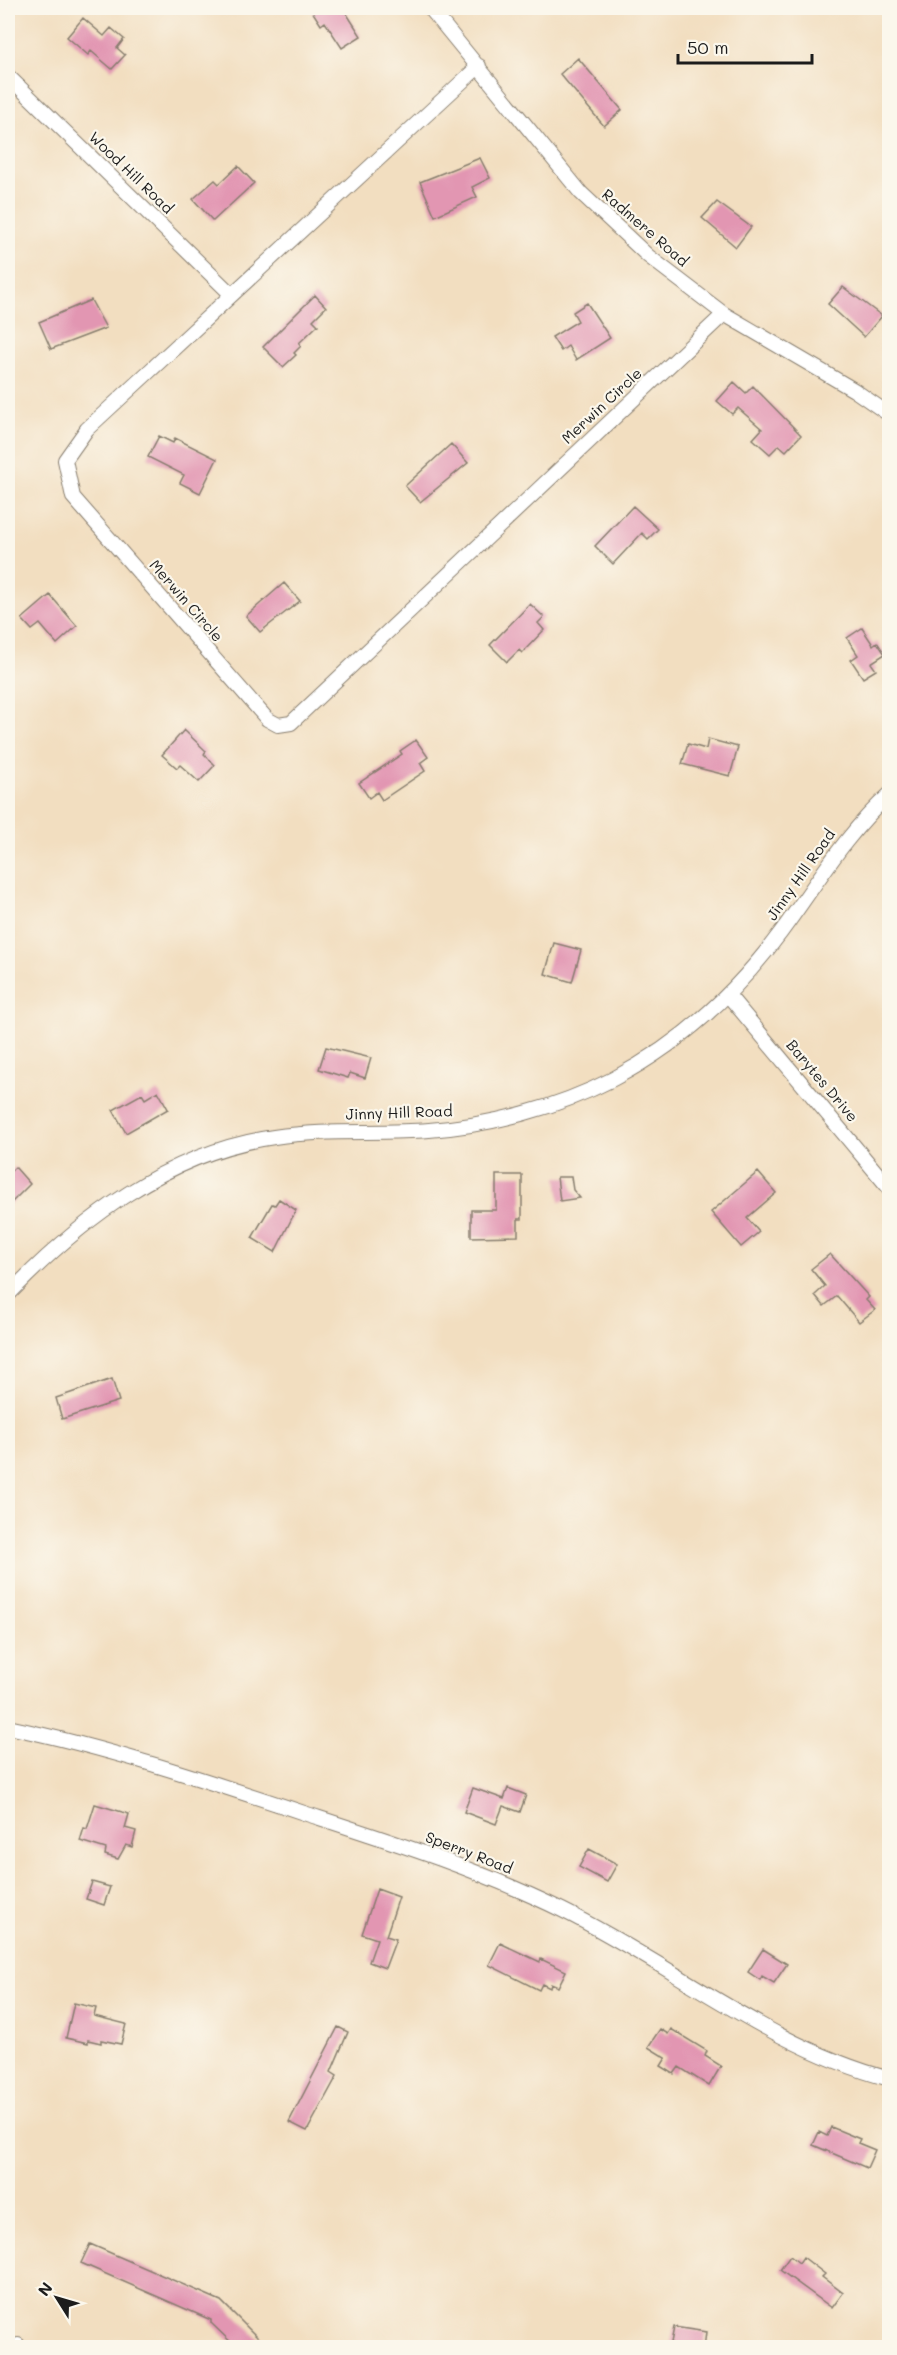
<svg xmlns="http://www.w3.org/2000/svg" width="897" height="2355" font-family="Mali,sans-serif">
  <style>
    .building { fill: #e296b2 }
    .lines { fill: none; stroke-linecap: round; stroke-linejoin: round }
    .minor-casing { stroke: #877d6e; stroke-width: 16 }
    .minor { stroke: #fff; stroke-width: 14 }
    .labels { text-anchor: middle; stroke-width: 4.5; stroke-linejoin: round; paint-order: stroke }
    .street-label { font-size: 15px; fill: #1c1c1c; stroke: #fbf7ec }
  </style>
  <rect width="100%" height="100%" fill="#fbf7ec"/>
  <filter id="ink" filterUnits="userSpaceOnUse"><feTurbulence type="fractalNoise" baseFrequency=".0167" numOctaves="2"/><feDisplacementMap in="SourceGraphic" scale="12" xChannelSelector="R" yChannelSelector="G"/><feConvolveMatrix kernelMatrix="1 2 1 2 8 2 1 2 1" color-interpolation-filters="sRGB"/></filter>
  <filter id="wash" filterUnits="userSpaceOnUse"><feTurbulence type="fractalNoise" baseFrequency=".008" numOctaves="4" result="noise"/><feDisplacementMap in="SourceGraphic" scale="24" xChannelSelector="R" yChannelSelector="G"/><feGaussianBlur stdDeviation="1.35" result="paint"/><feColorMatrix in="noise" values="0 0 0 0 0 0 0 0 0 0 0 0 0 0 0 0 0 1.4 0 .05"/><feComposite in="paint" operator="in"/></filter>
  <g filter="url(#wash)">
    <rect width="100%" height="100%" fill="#f2dec0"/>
    <g id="blocks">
      <path class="building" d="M310 8H351L345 11 361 36 342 48 325 22 321 25Z
        M83 18 104 36 111 28 124 39 117 48 125 55 112 69 91 51 88 55 67 37Z
        M578 58 622 110 604 126 560 74Z
        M480 158 490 178 472 187 477 197 435 216 420 182Z
        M238 166 254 183 213 221 193 199 215 180 219 184Z
        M717 202 751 227 736 247 702 218Z
        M843 287 882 316 864 337 828 304Z
        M315 295 326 307 313 320 318 325 299 343 301 346 294 353 296 355 283 367 263 347Z
        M91 300 106 328 51 349 39 322Z
        M587 303 610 338 576 360 568 346 561 351 552 337 578 321 573 312Z
        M734 382 746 393 753 386 801 435 786 451 779 445 770 454 753 439 762 429 738 408 732 414 717 401Z
        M159 436 173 443 175 438 217 459 200 493 180 483 184 475 148 457Z
        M451 444 468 463 420 502 405 486Z
        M633 506 658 529 648 539 642 533 613 564 595 546Z
        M284 583 300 601 260 632 246 616Z
        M50 595 77 626 57 644 40 624 32 630 22 619Z
        M530 604 544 617 538 623 544 630 522 653 519 650 507 662 490 645Z
        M862 628 873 645 877 642 885 654 871 663 876 670 863 678 851 660 858 655 847 638Z
        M184 730 206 751 204 754 215 765 199 782 180 765 177 768 162 755Z
        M708 739 738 747 730 776 682 764 688 744 706 749Z
        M416 740 428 757 420 763 425 771 382 800 377 792 369 798 359 783 402 754 400 751Z
        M554 943 581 950 572 982 545 974Z
        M326 1047 371 1058 365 1078 350 1073 348 1078 319 1069Z
        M158 1091 168 1109 126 1133 113 1110 142 1094 145 1099Z
        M15 1167 30 1184 8 1206V1174Z
        M758 1172 776 1193 747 1218 759 1232 741 1247 711 1212Z
        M496 1175H522V1219H518V1236L471 1237V1210H496Z
        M557 1177H571L573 1190 580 1198 560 1201Z
        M279 1199 296 1210 275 1252 252 1238 272 1204 275 1205Z
        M830 1254 869 1297 866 1300 875 1310 859 1322 837 1296 824 1306 815 1295 825 1286 811 1269Z
        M112 1379 119 1401 62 1419 56 1398Z
        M473 1788 504 1799 508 1788 526 1795 520 1812 503 1806 496 1824 464 1812Z
        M95 1804 129 1814 125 1828 136 1831 132 1847 126 1845 118 1859 105 1855 106 1849 80 1841 84 1828 87 1829Z
        M589 1849 617 1864 607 1882 579 1867Z
        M92 1882 110 1887 104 1905 86 1899Z
        M377 1889 399 1897 386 1936 396 1939 385 1968 369 1962 377 1939 362 1934Z
        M500 1943 540 1962 541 1959 566 1971 558 1987 551 1984 550 1988 542 1984 539 1990 489 1965Z
        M763 1949 787 1964 774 1983 762 1976 760 1980 748 1972Z
        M74 2003 96 2008 94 2016 126 2024 121 2044 101 2040V2043L88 2040V2043L66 2038Z
        M338 2027 348 2032 331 2072 337 2076 307 2131 289 2122Z
        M660 2029 668 2034 671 2029 707 2051 705 2056 721 2066 709 2086 679 2067 674 2074 661 2066 666 2058 648 2047Z
        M831 2127 860 2139 858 2143 875 2150 867 2168 813 2145 819 2132 827 2136Z
        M90 2244 221 2301 268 2348H237L211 2323V2320L81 2263Z
        M790 2256 799 2263 803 2257 825 2274 822 2277 843 2293 832 2308 780 2270Z
        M674 2327 706 2332 704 2348H670Z"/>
    </g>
  </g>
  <g filter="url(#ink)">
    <use href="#blocks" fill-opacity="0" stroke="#877d6e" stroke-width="1.5"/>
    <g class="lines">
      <defs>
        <path id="minor" d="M430 8 581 193 648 256 724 314 854 390 890 415
          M479 66 87 429 65 460 73 497 267 719 278 725 291 723 724 314
          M8 76 230 293
          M728 995 890 1189
          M8 1295C80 1220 168 1152 274 1137 326 1129 377 1134 429 1130 491 1125 557 1108 613 1079 680 1044 736 993 781 932 816 885 845 834 890 794
          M8 1727C109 1748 208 1781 307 1814 393 1842 481 1870 562 1910 672 1964 771 2048 890 2079
          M15 2348 18 2345"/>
      </defs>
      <use href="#minor" class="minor-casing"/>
      <use href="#minor" class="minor"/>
    </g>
  </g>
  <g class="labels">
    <g class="street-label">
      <text transform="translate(131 173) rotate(44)" y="5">Wood Hill Road</text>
      <text transform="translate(645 228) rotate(41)" y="5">Radmere Road</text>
      <text transform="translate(602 406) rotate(-43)" y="5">Merwin Circle</text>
      <text transform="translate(186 601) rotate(49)" y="5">Merwin Circle</text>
      <text transform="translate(801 875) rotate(-55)" y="5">Jinny Hill Road</text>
      <text transform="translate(822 1081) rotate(50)" y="5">Barytes Drive</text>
      <text transform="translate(399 1113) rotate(-2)" y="5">Jinny Hill Road</text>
      <text transform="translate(469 1853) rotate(21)" y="5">Sperry Road</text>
    </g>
  </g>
  <rect width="897" height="2355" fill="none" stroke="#fbf7ec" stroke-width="30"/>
  <g transform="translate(57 2298) rotate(307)" stroke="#fbf7ec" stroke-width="4.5" paint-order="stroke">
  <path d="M0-4.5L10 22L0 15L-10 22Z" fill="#1c1c1c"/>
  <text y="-9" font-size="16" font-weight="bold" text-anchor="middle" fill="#1c1c1c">N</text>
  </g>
  <path d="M678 54v9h134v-9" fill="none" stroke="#1c1c1c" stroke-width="3"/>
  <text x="687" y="54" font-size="18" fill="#1c1c1c" stroke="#fbf7ec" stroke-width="4.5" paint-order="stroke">50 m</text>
</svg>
